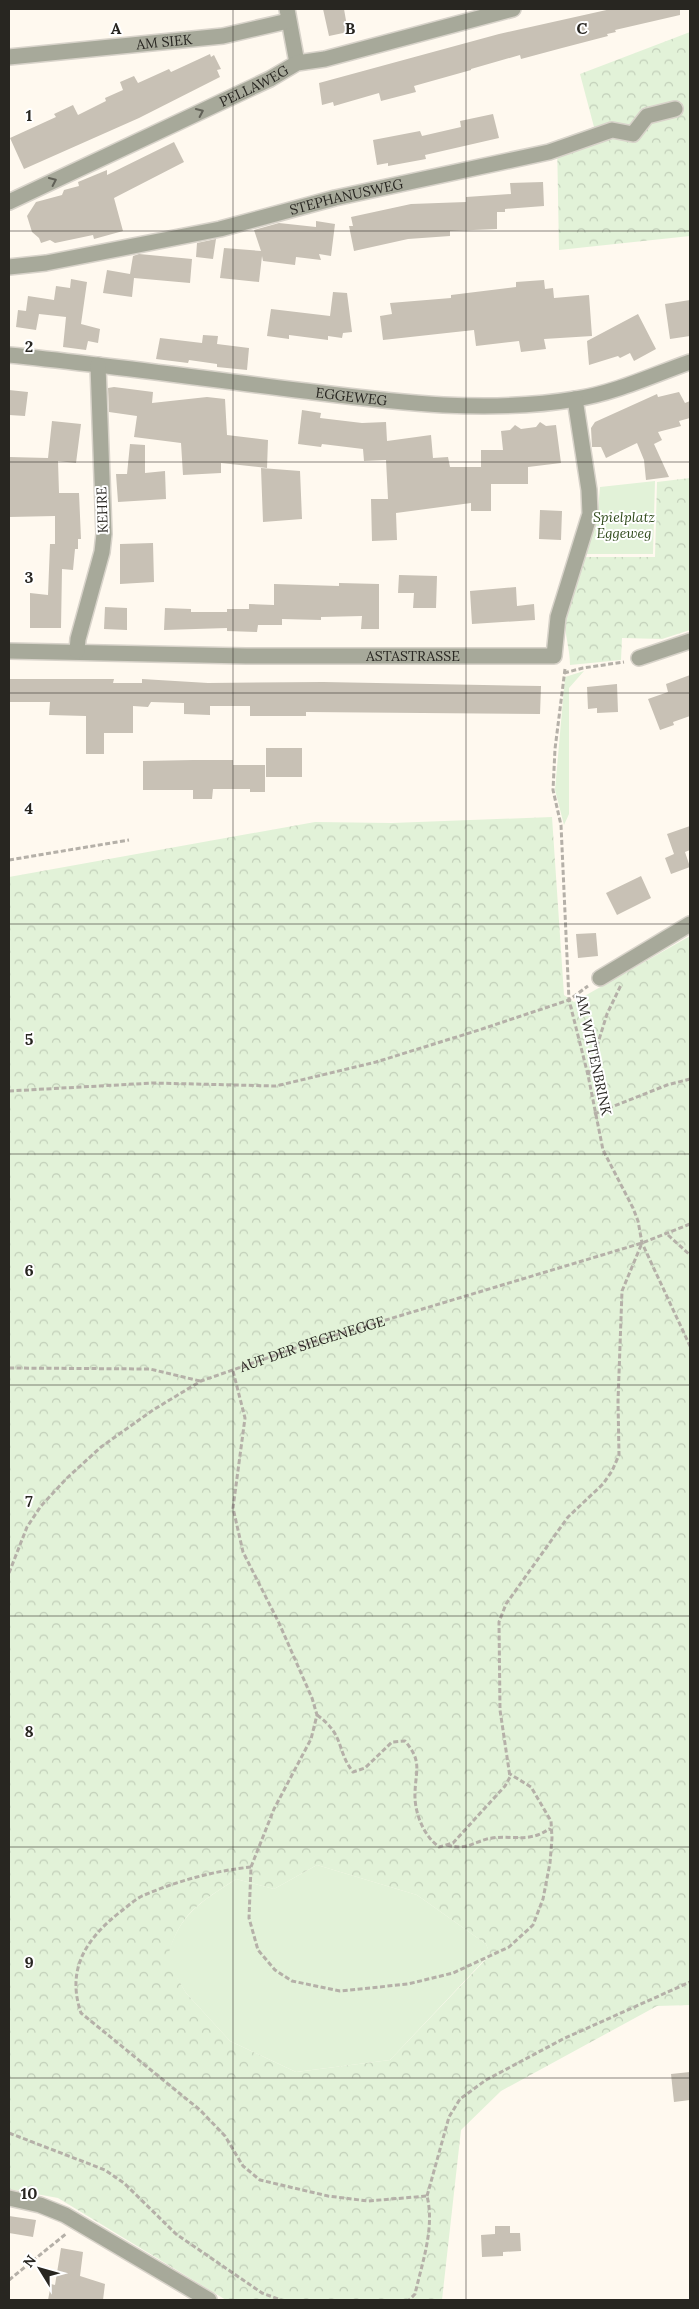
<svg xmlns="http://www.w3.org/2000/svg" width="699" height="2309" font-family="Lora,serif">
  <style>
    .green { fill: #e2f2d8 }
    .forest { fill: url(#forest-crowns); fill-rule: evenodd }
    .building { fill: #c8c1b5 }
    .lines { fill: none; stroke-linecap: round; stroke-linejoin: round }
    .minor-casing { stroke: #d8d3ca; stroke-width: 18 }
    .path { stroke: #b5b0a8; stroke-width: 3; stroke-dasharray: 5 2.5; stroke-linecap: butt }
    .minor { stroke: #a7a99a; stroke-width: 15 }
    .oneway { stroke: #616157 }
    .grid { fill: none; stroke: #282621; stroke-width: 1; stroke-opacity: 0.55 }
    .labels { text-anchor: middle; stroke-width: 4; stroke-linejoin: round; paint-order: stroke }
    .street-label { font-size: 14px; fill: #282621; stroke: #fff }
    .park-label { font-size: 14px; font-style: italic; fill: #314b1d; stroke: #fff }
    .grid-label { font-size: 16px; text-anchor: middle; font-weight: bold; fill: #282621; stroke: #fff; stroke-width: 4; stroke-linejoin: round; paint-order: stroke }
  </style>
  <defs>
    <pattern id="forest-crowns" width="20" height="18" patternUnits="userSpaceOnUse" patternTransform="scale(1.25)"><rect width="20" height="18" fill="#e2f2d8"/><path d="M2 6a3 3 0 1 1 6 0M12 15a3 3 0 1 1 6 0" fill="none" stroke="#c2cfb9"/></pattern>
  </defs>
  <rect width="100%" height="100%" fill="#fff9ef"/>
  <path class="green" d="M655 481 653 554H586L598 510 600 487Z
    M584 671 569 688V814L564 825 555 790 565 677Z
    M317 1865 417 1895 486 1944 490 1954 390 2060 296 2072 230 2041 186 1993 166 1960C180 1913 197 1905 236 1879L274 1889Z"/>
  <path class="forest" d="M690 32V236L559 250 557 140 594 127 580 74Z
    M690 478V630L662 639 622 638 621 660 570 665C570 651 566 639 565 626 564 602 576 579 583 557H655L657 482Z
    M552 817 564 995 574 1002 690 936V2005L657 2006 501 2091 461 2130 442 2300H226L58 2198 9 2189V877L315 822 392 823ZM317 1865 417 1895 486 1944 490 1955 390 2060 296 2072 230 2041 186 1993 167 1960C179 1913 198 1904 236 1879L274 1889Z"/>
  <path class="building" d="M323 9H344L348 32 329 36Z
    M611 9H680V15L615 30 616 32 607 34 608 36 562 48 521 59 520 55 471 69V70L414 86 416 92 381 101 379 93 334 106 333 102 322 105 319 83 499 34Z
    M210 54 211 57 214 55 221 69 217 70 220 77 139 118 24 169 10 138 56 117 54 114 73 105 78 115 106 101 105 98 123 90 120 82 134 76 138 83 169 69 171 72Z
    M493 114 499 138 425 155 426 159 388 166V163L377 165 373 140 420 131 422 136 461 127 460 121Z
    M174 142 184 162 114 198 123 231 94 239 93 235 55 243 50 240 41 243 39 238 32 232 27 216 36 202 62 195 64 190 79 186 78 182 107 170V175Z
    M543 182 544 206 505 209V212H497V229L450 231V236L408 239 354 251 349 226H353L351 217 411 204 466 202V197L511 194 510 183Z
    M316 221 335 224 331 256 319 254 321 260 296 257 295 265 263 261 262 256 259 282 220 278 224 248 261 251 254 230 279 223 316 227Z
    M216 239 213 259 196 257 197 243Z
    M139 254 192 259 190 283 134 278 132 297 103 293 107 270 130 274 133 256Z
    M71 279 87 282 81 324 100 329 98 343 88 341 86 350 63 347 66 317 39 314 36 330 16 327 18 310 26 311 28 296 54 300 56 286 70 288Z
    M544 280 545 289 553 288 554 298 589 295 592 336 544 339 546 349 521 352 519 341 476 346 474 330 383 340 380 316 392 314 390 303 451 298V295L516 287V282Z
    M333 292 347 293 352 332 343 333 342 338 328 336V340L289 335V339L267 336 271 309 330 316Z
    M690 300V336L670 339 665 304Z
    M638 314 656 349 634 361 630 353 620 358 618 356 589 365 587 341Z
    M203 335 218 336 217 344 249 348 247 370 217 367V364L189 360 188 363 156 359 160 338 202 343Z
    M114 387 153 392 152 403 207 397 225 399 227 435 268 440 267 468 221 463V473L183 475 181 443 134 437 137 416 109 412 108 388Z
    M9 390 28 392 25 416 9 415Z
    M679 392 685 403 690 401V418L679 421 681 426 658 432 662 440 654 444 669 477 646 480 644 460 637 443 606 458 601 447H592L591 428 595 422 657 394 658 397Z
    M302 410 321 413 320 418 362 423 386 422 387 441 431 435 433 458 448 457 450 467H481V450H503L501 431 510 430 515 425 521 429 536 427 540 422 546 426 556 425 561 463 528 467V484H491V511H471V503L396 513 397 540 372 541 371 499H388L386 460 364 461 363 449 322 444 321 447 298 444Z
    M52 421 81 424 76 463 58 461 59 493H79L81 539H78V549H75L73 570 62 569 61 628H30V593L48 595 50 544H55V516L9 517V457L48 458Z
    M130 444 145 445V473L165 471 166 499 118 502 116 474H127Z
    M261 468 300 471 302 519 263 522Z
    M540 510 562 511 561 540 539 539Z
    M153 543 154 582 120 584V544Z
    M399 575 437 576 436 608H413L414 593H398Z
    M339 583 379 584V629H361L362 616 321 617V620L282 619V625H258L257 632 227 631V628L164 630 165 608 191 609V612H227V609H249V604L274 605V584L339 586Z
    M516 587 517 606 534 604 535 620 472 624 470 591Z
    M105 607 127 608V630L104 629Z
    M690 675V716L673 722 674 725 660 730 648 699 668 692 666 684Z
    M9 679H114L113 683H142V679L208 683 323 682 541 686 540 714 306 712V716H250V706H210V715L184 714V703L151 702 148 707 133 706V733H104V754H86V716L49 715 50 702H9Z
    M617 684 618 712 597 713V708L588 709 587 687Z
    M266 748H302V777H266Z
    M193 760H233V765H265V792H250V789H213L212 799H193V790H143V761Z
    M690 826V850L685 852 690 867 671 874 665 858 674 854 667 834Z
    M641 876 651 898 617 915 606 893Z
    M596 933 598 956 578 958 576 934Z
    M690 2072V2100L674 2102 671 2074Z
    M9 2216 36 2220 33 2237 9 2233Z
    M495 2226H510V2233H520L521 2251 503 2252V2256L482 2257 481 2235 495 2234Z
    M61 2248 83 2252 80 2276 105 2284 103 2300H48L51 2284 55 2285Z"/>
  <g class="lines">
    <defs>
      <g id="minor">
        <path d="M287 9 297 63"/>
        <path id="s2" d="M9 57 223 36 288 21"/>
        <path id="s3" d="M9 202 270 79 297 63 325 59 513 9"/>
        <path id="s4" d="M9 267 46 263 220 229 335 198 549 152 612 130 633 134 647 116 675 109"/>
        <path id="s5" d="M9 355C108 365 206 379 305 391 394 402 486 414 576 399 615 393 653 375 690 362"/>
        <path id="s6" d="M9 651 246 656H554L558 617 590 514 589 490 575 399"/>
        <path d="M77 651 78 639 102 552 104 534 98 365"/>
        <path d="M639 658 690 641"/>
        <path d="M600 978 690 924"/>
        <path d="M9 2198 40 2205 65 2215 209 2300"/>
      </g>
    </defs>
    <use href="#minor" class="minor-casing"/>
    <g class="path">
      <path d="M565 669 555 749 553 790 561 825 569 1000 588 1075 603 1150 633 1208 638 1221 642 1243 690 1346"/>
      <path d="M564 673 583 668 624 662"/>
      <path d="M9 860 129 840"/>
      <path d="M588 1075 607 1014 621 985"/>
      <path d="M9 1091 153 1083 276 1086 376 1062 479 1030 569 1000 588 986"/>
      <path d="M594 1114 667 1085 690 1079"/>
      <path d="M668 1235 690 1255"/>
      <path d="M9 1368 150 1369 200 1381"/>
      <path d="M233 1371 245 1418 233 1508 243 1552 279 1623 312 1698 317 1715 311 1739 274 1809 251 1867 249 1918 258 1950 275 1970 292 1981 340 1991 408 1984 453 1973 509 1947 533 1925 543 1899 550 1863 552 1838 551 1821 531 1787 510 1774"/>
      <path id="s1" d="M9 1573 27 1527 41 1506 67 1478 101 1447 153 1410 201 1381 316 1341 642 1243 690 1224"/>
      <path d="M317 1715C345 1735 336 1750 353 1772L365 1768 392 1742 405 1741C422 1761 416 1769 415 1792 414 1812 423 1835 439 1847L453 1843 505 1786 510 1777 500 1710 499 1622 506 1604 568 1517 603 1484 612 1471 619 1455 618 1401 622 1291 642 1243"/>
      <path d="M447 1845C468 1851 474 1841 492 1838 513 1835 529 1843 549 1829L551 1830"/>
      <path d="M251 1867C213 1871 177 1881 142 1896 134 1900 127 1907 120 1912 86 1939 66 1969 81 2013L200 2110 225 2136 243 2166 260 2180 328 2196 368 2201 427 2196C435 2228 422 2263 415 2294L409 2300"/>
      <path d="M9 2133 105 2170 124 2183 176 2234 262 2293 281 2300"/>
      <path d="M427 2196 449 2117 460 2099 486 2080 563 2039 690 1982"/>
      <path d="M9 2280 67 2233"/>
    </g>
    <use href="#minor" class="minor"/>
  </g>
  <defs><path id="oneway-chevron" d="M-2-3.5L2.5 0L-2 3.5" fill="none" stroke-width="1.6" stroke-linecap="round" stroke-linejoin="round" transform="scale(1.25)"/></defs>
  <g class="oneway">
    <use href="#oneway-chevron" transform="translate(200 112) rotate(-25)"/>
    <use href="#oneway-chevron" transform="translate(53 181) rotate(-25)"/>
  </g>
  <path class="grid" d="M233 9V2300M466 9V2300M9 231H690M9 462H690M9 693H690M9 924H690M9 1154H690M9 1385H690M9 1616H690M9 1847H690M9 2078H690"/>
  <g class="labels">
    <g class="street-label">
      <text dy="5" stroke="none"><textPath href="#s2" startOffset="156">AM SIEK</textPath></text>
      <text dy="5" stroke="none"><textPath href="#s3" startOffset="271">PELLAWEG</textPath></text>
      <text dy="5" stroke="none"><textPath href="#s4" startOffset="345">STEPHANUSWEG</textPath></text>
      <text dy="5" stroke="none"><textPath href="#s5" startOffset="345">EGGEWEG</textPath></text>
      <text transform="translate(102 510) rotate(-92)" y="5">KEHRE</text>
      <text dy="5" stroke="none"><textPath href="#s6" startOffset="404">ASTASTRASSE</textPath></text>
      <text transform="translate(594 1055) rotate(78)" y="5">AM WITTENBRINK</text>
      <text dy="5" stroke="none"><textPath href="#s1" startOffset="396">AUF DER SIEGENEGGE</textPath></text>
    </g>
    <g class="park-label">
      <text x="624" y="522">Spielplatz<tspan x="624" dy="16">Eggeweg</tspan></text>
    </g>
  </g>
  <g class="grid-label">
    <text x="116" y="34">A</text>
    <text x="350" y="34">B</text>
    <text x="582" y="34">C</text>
    <text x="29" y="121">1</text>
    <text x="29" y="352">2</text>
    <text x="29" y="583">3</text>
    <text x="29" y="814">4</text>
    <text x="29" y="1045">5</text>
    <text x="29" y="1276">6</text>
    <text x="29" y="1507">7</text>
    <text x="29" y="1737">8</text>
    <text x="29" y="1968">9</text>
    <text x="29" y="2199">10</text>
  </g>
  <rect width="699" height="2309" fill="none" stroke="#282621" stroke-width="20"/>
  <g transform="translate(40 2269) rotate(307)" stroke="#ffffff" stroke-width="4" paint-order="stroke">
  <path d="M0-4L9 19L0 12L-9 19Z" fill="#282621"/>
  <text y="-8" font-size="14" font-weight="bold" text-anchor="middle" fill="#282621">N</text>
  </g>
</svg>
